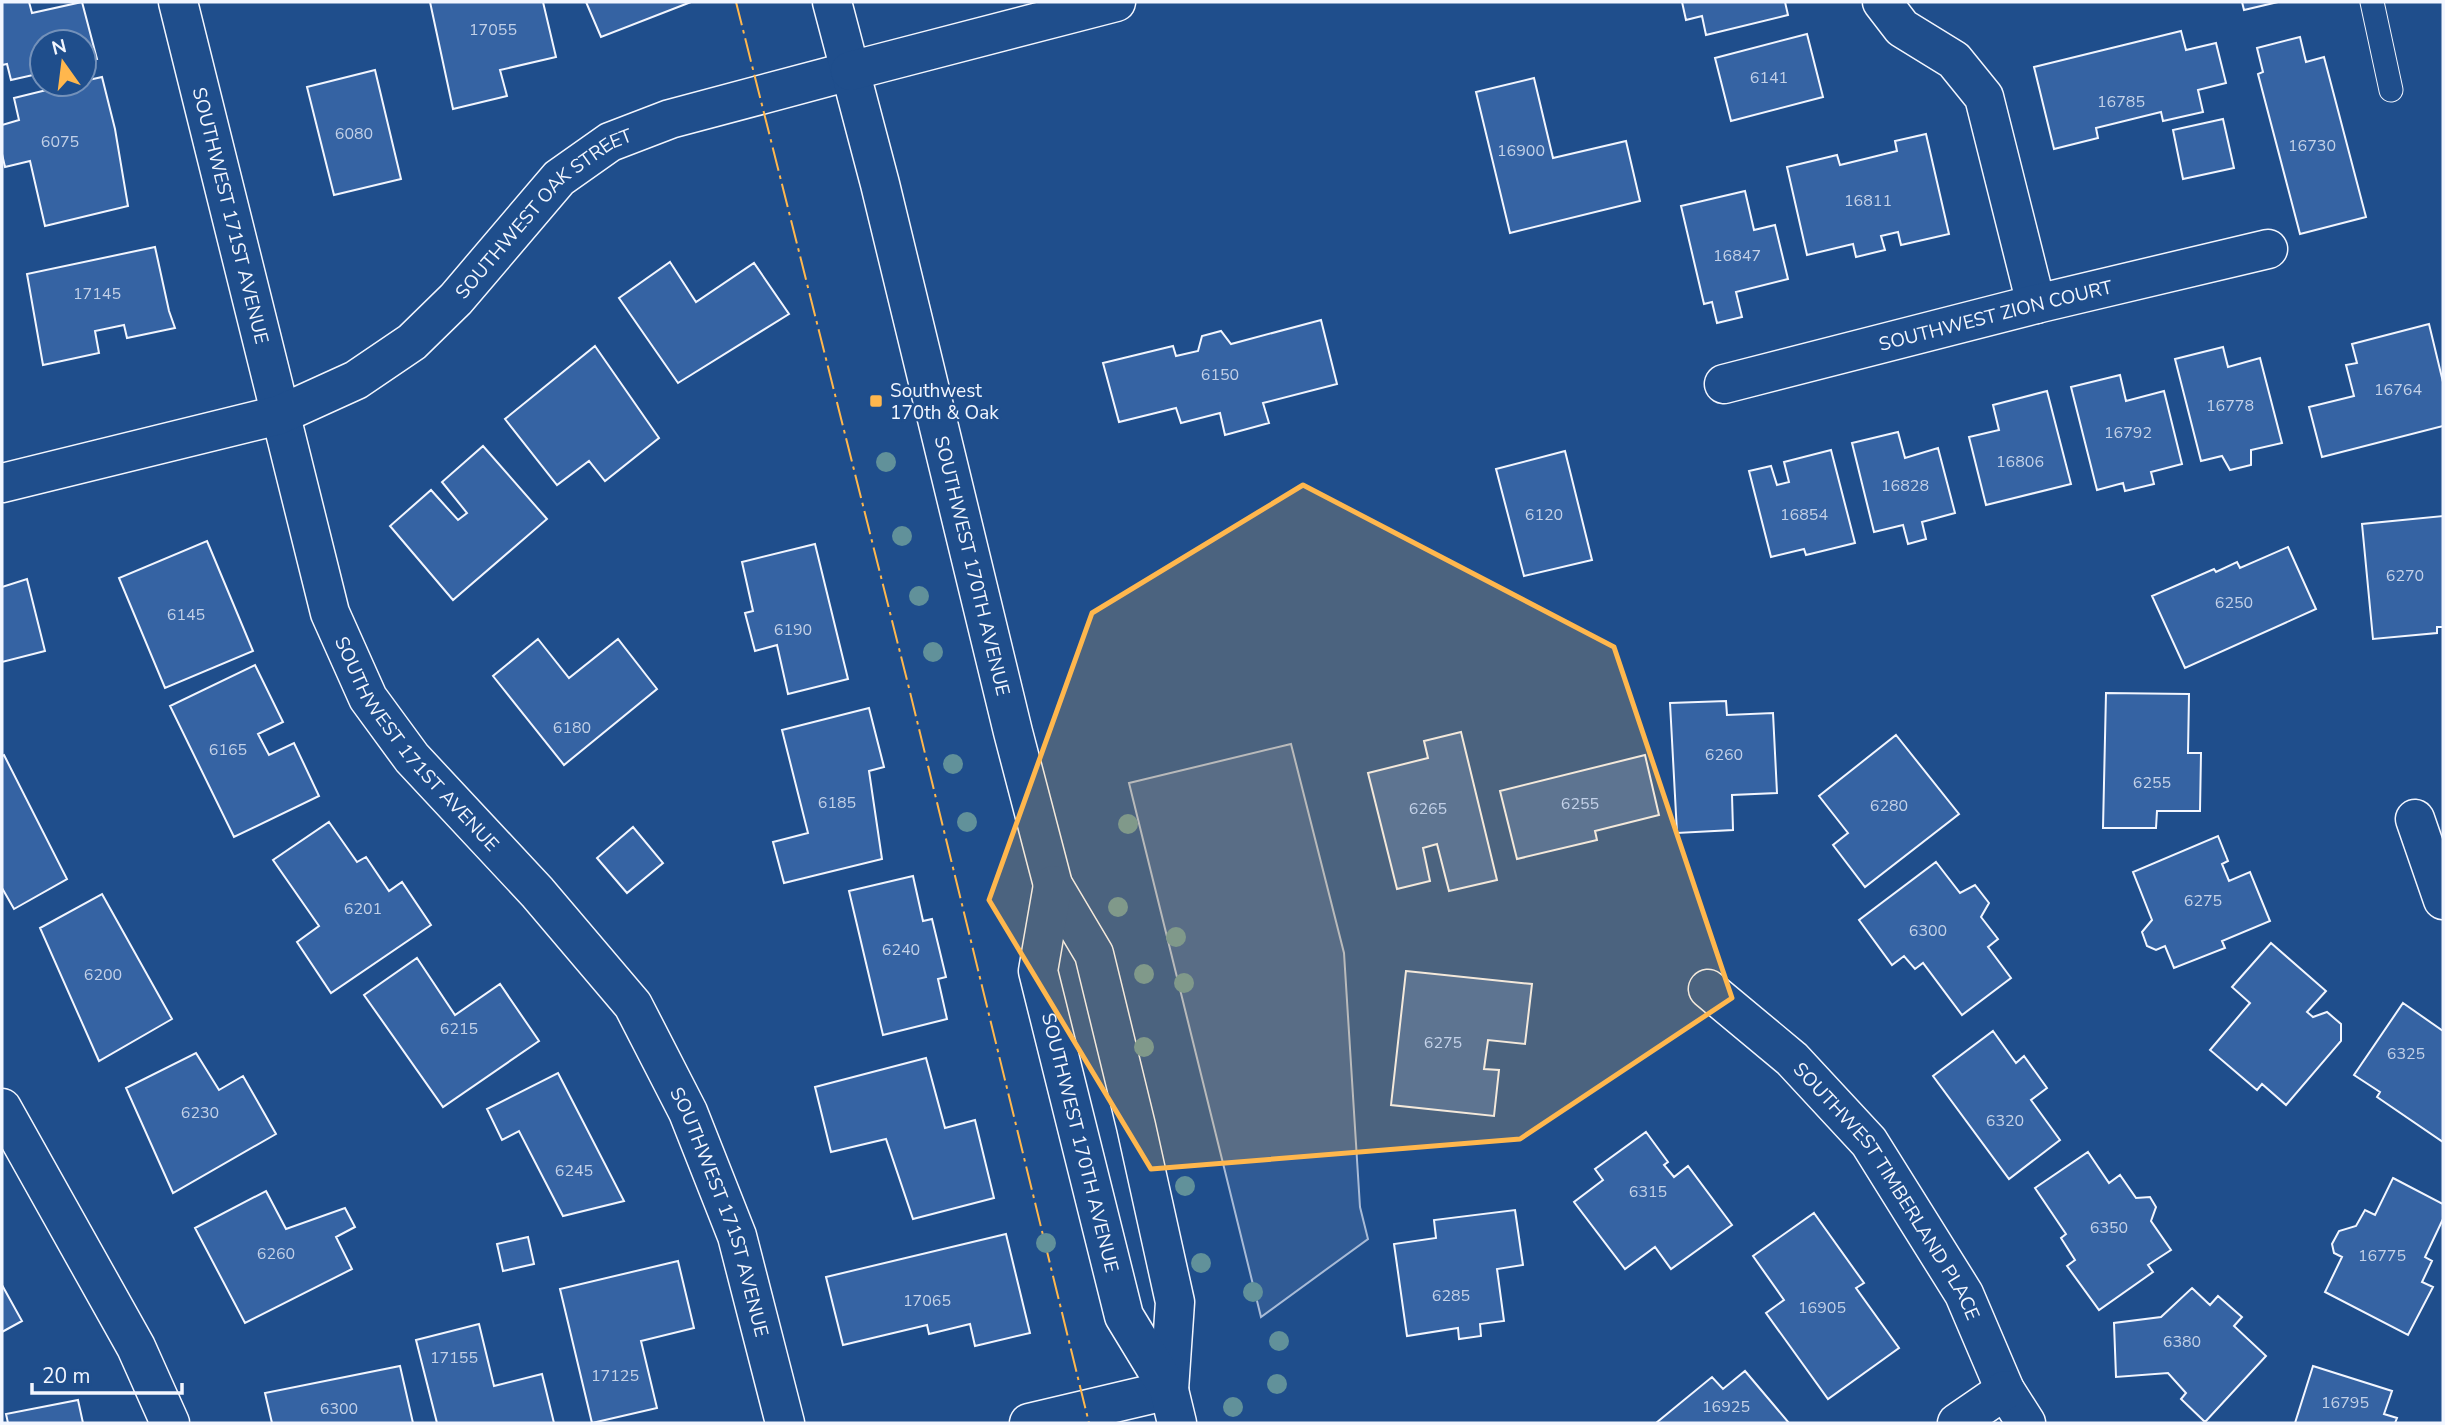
<svg xmlns="http://www.w3.org/2000/svg" width="2445" height="1425" font-family="'Nunito Sans',sans-serif">
  <style>
    .green { fill: #305b95; stroke: #a8bbd7; stroke-width: 2 }
    .building { fill: #3563a3; stroke: #f2f6ff; stroke-width: 2 }
    .lines { fill: none; stroke-linecap: round; stroke-linejoin: round }
    .lane-casing { stroke: #f2f6ff; stroke-width: 25 }
    .street-casing { stroke: #f2f6ff; stroke-width: 41 }
    .secondary-casing { stroke: #f2f6ff; stroke-width: 41 }
    .lane { stroke: #1f4e8c; stroke-width: 23 }
    .street { stroke: #1f4e8c; stroke-width: 38 }
    .secondary { stroke: #1f4e8c; stroke-width: 38 }
    .power { stroke: #ffb74d; stroke-width: 2; stroke-dasharray: 24 5 3.5 5; stroke-linecap: butt }
    .tree { fill: #61919a }
    .marked { fill: #ffb74d; fill-opacity: 0.2; stroke: #ffb74d; stroke-width: 5; stroke-linejoin: round }
    .poi-dot { fill: #ffb74d; stroke: #1f4e8c; stroke-width: 2.5 }
    .labels { text-anchor: middle; stroke-width: 5; stroke-linejoin: round; paint-order: stroke }
    .number-label { font-size: 16px; fill: #c3d1e8 }
    .street-label { font-size: 19px; fill: #f2f6ff; stroke: #1f4e8c }
    .poi-label { font-size: 19px; fill: #f2f6ff; stroke: #1f4e8c; text-anchor: start }
  </style>
  <rect width="100%" height="100%" fill="#1f4e8c"/>
  <path class="green" d="M1291 744 1344 953 1360 1207 1368 1239 1261 1317 1129 783Z"/>
  <path class="building" d="M2 2H29L32 13 82 2 97 59 84 62V42H42V73L11 80 7 64 2 65Z
    M430 2H543L556 57 500 70 507 96 453 109Z
    M586 2H691L601 37Z
    M1682 2H1785L1788 15 1706 35 1702 16 1686 20Z
    M2242 2H2278L2244 10Z
    M2181 31 2186 50 2216 43 2226 83 2198 90 2203 112 2163 121 2161 112 2096 128 2098 138 2054 149 2034 67Z
    M1807 34 1823 97 1731 121 1715 58Z
    M2300 37 2306 62 2324 57 2366 217 2300 234 2258 74 2263 72 2257 48Z
    M375 70 401 179 334 195 307 87Z
    M102 77 115 129 128 206 45 226 30 161 5 167 2 154V125L19 120 14 98 71 84H84V81Z
    M1534 78 1553 158 1626 141 1640 201 1510 233 1476 92Z
    M2223 119 2234 168 2183 179 2173 130Z
    M1926 134 1949 234 1901 245 1898 232 1881 236 1885 250 1856 257 1853 244 1807 255 1787 167 1837 155 1840 165 1897 151 1895 141Z
    M1745 191 1754 230 1775 225 1788 279 1736 292 1742 317 1717 323 1712 302 1704 304 1681 206Z
    M155 247 169 311 175 328 127 338 124 325 95 331 99 353 43 365 27 274Z
    M670 262 696 302 754 263 789 314 678 383 619 298Z
    M1321 320 1337 384 1263 403 1269 423 1225 435 1220 413 1181 423 1176 408 1119 422 1103 363 1173 346 1176 356 1198 351 1202 336 1221 331 1231 344Z
    M2429 324 2443 382V426L2322 457 2309 407 2354 396 2346 365 2357 363 2352 344Z
    M595 346 659 438 605 481 589 461 557 485 505 419Z
    M2223 347 2228 367 2260 358 2282 443 2251 450V465L2230 470 2222 456 2201 461 2175 359Z
    M2120 375 2126 401 2164 391 2182 464 2151 472 2154 484 2125 491 2123 483 2097 490 2071 387Z
    M2047 391 2071 484 1986 505 1969 437 1999 430 1993 405Z
    M1898 432 1905 458 1938 448 1955 513 1922 522 1926 539 1908 544 1903 525 1874 532 1852 443Z
    M483 446 547 519 453 600 390 526 431 490 458 520 467 513 442 482Z
    M1831 450 1855 543 1806 555 1804 549 1771 557 1749 471 1771 466 1777 485 1789 482 1784 462Z
    M1565 451 1592 560 1524 576 1496 469Z
    M2443 516V627H2437V633L2373 639 2362 524Z
    M207 541 253 651 165 688 119 578Z
    M815 544 848 679 788 694 777 645 755 651 745 613 753 611 742 562Z
    M2288 547 2316 609 2185 668 2152 596 2214 569 2216 572 2237 562 2240 568Z
    M27 579 45 651 2 662V587Z
    M538 639 569 678 618 639 657 689 564 765 493 676Z
    M255 665 283 722 258 734 269 755 294 743 319 796 234 837 170 706Z
    M2106 693 2189 694 2188 753H2201L2200 811H2157L2156 828H2103Z
    M1726 701 1727 715 1773 713 1777 793 1732 795 1733 830 1677 833 1670 703Z
    M869 708 884 767 869 771 882 859 784 883 773 842 808 833 782 730Z
    M1461 732 1497 880 1449 891 1437 844 1423 848 1430 881 1397 889 1368 773 1428 758 1424 741Z
    M1896 735 1959 814 1865 887 1833 845 1848 833 1819 796Z
    M4 755 67 879 14 909 2 888V756Z
    M1645 755 1659 815 1595 831 1597 840 1517 859 1500 791Z
    M329 822 357 862 366 857 389 891 402 882 431 925 331 993 297 942 319 926 273 860Z
    M633 827 663 863 627 893 597 858Z
    M2218 836 2228 861 2222 864 2229 881 2250 872 2270 921 2222 941 2225 948 2174 968 2165 946 2156 950 2147 946 2142 932 2152 920 2133 872Z
    M1936 862 1960 893 1975 885 1989 903 1981 917 1998 939 1988 947 2011 978 1962 1015 1923 963 1915 969 1904 956 1892 965 1859 920Z
    M913 876 923 921 932 919 946 977 938 979 947 1019 883 1035 849 891Z
    M102 894 172 1019 99 1061 40 928Z
    M2271 943 2326 991 2307 1012 2313 1017 2327 1012 2341 1024V1041L2286 1105 2262 1084 2257 1090 2210 1050 2250 1003 2232 987Z
    M417 958 455 1015 500 984 539 1041 443 1107 364 995Z
    M1406 971 1532 984 1525 1044 1488 1040 1484 1069 1499 1070 1494 1116 1391 1105Z
    M2403 1003 2443 1031V1142L2377 1097 2380 1092 2354 1075Z
    M1993 1031 2016 1063 2024 1056 2047 1088 2031 1100 2060 1140 2009 1179 1933 1076Z
    M196 1053 219 1090 243 1076 276 1134 173 1193 126 1088Z
    M926 1058 945 1128 975 1120 994 1198 913 1219 886 1139 831 1152 815 1087Z
    M558 1073 624 1201 563 1216 519 1131 502 1140 487 1109Z
    M1646 1132 1668 1162 1664 1165 1674 1177 1688 1166 1732 1225 1671 1269 1655 1247 1625 1269 1574 1202 1603 1180 1595 1169Z
    M2088 1152 2109 1183 2120 1175 2136 1198 2150 1197 2156 1207 2151 1221 2171 1250 2148 1265 2153 1272 2099 1310 2067 1266 2075 1260 2061 1238 2066 1234 2035 1188Z
    M2393 1178 2443 1204V1219L2425 1257 2432 1261 2422 1282 2433 1287 2408 1335 2325 1292 2342 1257 2334 1253 2332 1244 2339 1231 2356 1226 2365 1210 2375 1215Z
    M266 1191 286 1229 345 1208 355 1227 336 1237 352 1269 245 1323 195 1228Z
    M1515 1210 1523 1265 1497 1269 1504 1321 1480 1324 1481 1336 1459 1339 1458 1328 1407 1336 1394 1244 1436 1238 1434 1220Z
    M1814 1213 1864 1283 1856 1288 1899 1348 1828 1399 1766 1313 1784 1300 1753 1256Z
    M1006 1234 1030 1333 975 1346 970 1324 929 1334 927 1325 843 1345 826 1277Z
    M528 1237 534 1264 503 1271 497 1244Z
    M678 1261 694 1328 641 1341 657 1408 592 1423 560 1289Z
    M2 1285 22 1321 2 1332Z
    M2192 1288 2210 1305 2218 1296 2242 1317 2234 1326 2266 1356 2205 1422 2181 1399 2186 1393 2168 1373 2116 1377 2114 1323 2161 1317Z
    M479 1324 494 1386 542 1374 554 1423H437L416 1340Z
    M400 1366 413 1423H272L265 1393Z
    M2313 1366 2392 1391 2384 1414 2397 1418 2395 1423H2295Z
    M1745 1371 1789 1423H1656L1712 1377 1723 1389Z
    M78 1400 83 1423H8L6 1414Z"/>
  <g class="lines">
    <defs>
      <path id="lane" d="M2372 2 2391 90"/>
      <g id="street">
        <path id="s1" d="M178 2 330 613 368 698 412 758 537 892 633 1005 688 1112 737 1236 785 1423"/>
        <path d="M1882 2 1902 28 1954 60 1984 97 2036 304"/>
        <path id="s2" d="M1724 384 2036 304 2268 249"/>
        <path id="s3" d="M2 483 279 415 356 380 412 342 456 299 559 178 610 142 670 119 850 71"/>
        <path d="M2415 819 2443 900"/>
        <path id="s4" d="M1708 989 1792 1059 1869 1142 1964 1294 2005 1390 2026 1423"/>
        <path d="M2 1108 136 1347 170 1423"/>
        <path d="M1029 1423 1169 1390"/>
        <path d="M1957 1423 2005 1390"/>
      </g>
      <g id="secondary">
        <path id="s5" d="M832 2 880 184 1013 732 1053 885 1094 954 1136 1126 1175 1302 1169 1390"/>
        <path d="M850 71 1116 2"/>
        <path id="s6" d="M1053 885 1038 971 1124 1316 1169 1390 1177 1423"/>
      </g>
    </defs>
    <use href="#lane" class="lane-casing"/>
    <use href="#street" class="street-casing"/>
    <use href="#secondary" class="secondary-casing"/>
    <use href="#lane" class="lane"/>
    <use href="#street" class="street"/>
    <use href="#secondary" class="secondary"/>
    <path class="power" d="M736 2 908 684 1089 1423"/>
  </g>
  <g class="tree">
    <circle cx="886" cy="462" r="10"/>
    <circle cx="902" cy="536" r="10"/>
    <circle cx="919" cy="596" r="10"/>
    <circle cx="933" cy="652" r="10"/>
    <circle cx="953" cy="764" r="10"/>
    <circle cx="967" cy="822" r="10"/>
    <circle cx="1128" cy="824" r="10"/>
    <circle cx="1118" cy="907" r="10"/>
    <circle cx="1176" cy="937" r="10"/>
    <circle cx="1144" cy="974" r="10"/>
    <circle cx="1184" cy="983" r="10"/>
    <circle cx="1144" cy="1047" r="10"/>
    <circle cx="1185" cy="1186" r="10"/>
    <circle cx="1046" cy="1243" r="10"/>
    <circle cx="1201" cy="1263" r="10"/>
    <circle cx="1253" cy="1292" r="10"/>
    <circle cx="1279" cy="1341" r="10"/>
    <circle cx="1277" cy="1384" r="10"/>
    <circle cx="1233" cy="1407" r="10"/>
  </g>
  <path class="marked" d="M1303 485 1614 647 1732 998 1520 1139 1151 1169 989 900 1092 613Z"/>
  <rect class="poi-dot" x="869" y="394" width="14" height="14" rx="3.5"/>
  <g class="labels">
    <g class="number-label">
      <text x="493" y="35">17055</text>
      <text x="1769" y="83">6141</text>
      <text x="2121" y="107">16785</text>
      <text x="354" y="139">6080</text>
      <text x="60" y="147">6075</text>
      <text x="2312" y="151">16730</text>
      <text x="1521" y="156">16900</text>
      <text x="1868" y="206">16811</text>
      <text x="1737" y="261">16847</text>
      <text x="97" y="299">17145</text>
      <text x="1220" y="380">6150</text>
      <text x="2398" y="395">16764</text>
      <text x="2230" y="411">16778</text>
      <text x="2128" y="438">16792</text>
      <text x="2020" y="467">16806</text>
      <text x="1905" y="491">16828</text>
      <text x="1544" y="520">6120</text>
      <text x="1804" y="520">16854</text>
      <text x="2405" y="581">6270</text>
      <text x="2234" y="608">6250</text>
      <text x="186" y="620">6145</text>
      <text x="793" y="635">6190</text>
      <text x="572" y="733">6180</text>
      <text x="228" y="755">6165</text>
      <text x="1724" y="760">6260</text>
      <text x="2152" y="788">6255</text>
      <text x="837" y="808">6185</text>
      <text x="1580" y="809">6255</text>
      <text x="1889" y="811">6280</text>
      <text x="1428" y="814">6265</text>
      <text x="2203" y="906">6275</text>
      <text x="363" y="914">6201</text>
      <text x="1928" y="936">6300</text>
      <text x="901" y="955">6240</text>
      <text x="103" y="980">6200</text>
      <text x="459" y="1034">6215</text>
      <text x="1443" y="1048">6275</text>
      <text x="2406" y="1059">6325</text>
      <text x="200" y="1118">6230</text>
      <text x="2005" y="1126">6320</text>
      <text x="574" y="1176">6245</text>
      <text x="1648" y="1197">6315</text>
      <text x="2109" y="1233">6350</text>
      <text x="276" y="1259">6260</text>
      <text x="2382" y="1261">16775</text>
      <text x="1451" y="1301">6285</text>
      <text x="927" y="1306">17065</text>
      <text x="1822" y="1313">16905</text>
      <text x="2182" y="1347">6380</text>
      <text x="454" y="1363">17155</text>
      <text x="615" y="1381">17125</text>
      <text x="2345" y="1408">16795</text>
      <text x="1726" y="1412">16925</text>
      <text x="339" y="1414">6300</text>
    </g>
    <g class="street-label">
      <text dy="7" stroke="none"><textPath href="#s1" startOffset="220">SOUTHWEST 171ST AVENUE</textPath></text>
      <text dy="7" stroke="none"><textPath href="#s3" startOffset="623">SOUTHWEST OAK STREET</textPath></text>
      <text dy="7" stroke="none"><textPath href="#s2" startOffset="280">SOUTHWEST ZION COURT</textPath></text>
      <text dy="7" stroke="none"><textPath href="#s5" startOffset="581">SOUTHWEST 170TH AVENUE</textPath></text>
      <text dy="7" stroke="none"><textPath href="#s1" startOffset="788">SOUTHWEST 171ST AVENUE</textPath></text>
      <text dy="7" stroke="none"><textPath href="#s6" startOffset="264">SOUTHWEST 170TH AVENUE</textPath></text>
      <text dy="7" stroke="none"><textPath href="#s4" startOffset="273">SOUTHWEST TIMBERLAND PLACE</textPath></text>
      <text dy="7" stroke="none"><textPath href="#s1" startOffset="1354">SOUTHWEST 171ST AVENUE</textPath></text>
    </g>
    <g class="poi-label">
      <text x="890" y="397">Southwest<tspan x="890" dy="22">170th &amp; Oak</tspan></text>
    </g>
  </g>
  <rect width="2445" height="1425" fill="none" stroke="#f2f6ff" stroke-width="7"/>
  <g transform="translate(63 63) rotate(346)"><circle r="33" fill="#1f4e8c" stroke="#7391ba" stroke-width="2"/>
  <path d="M0-5L12 26L0 18L-12 26Z" fill="#ffb74d"/>
  <text y="-10" font-size="19" font-weight="bold" text-anchor="middle" fill="#f2f6ff">N</text>
  </g>
  <path d="M32 1383v10h150v-10" fill="none" stroke="#f2f6ff" stroke-width="3.5"/>
  <text x="42" y="1383" font-size="21" fill="#f2f6ff" stroke="#1f4e8c" stroke-width="5" paint-order="stroke">20 m</text>
</svg>
